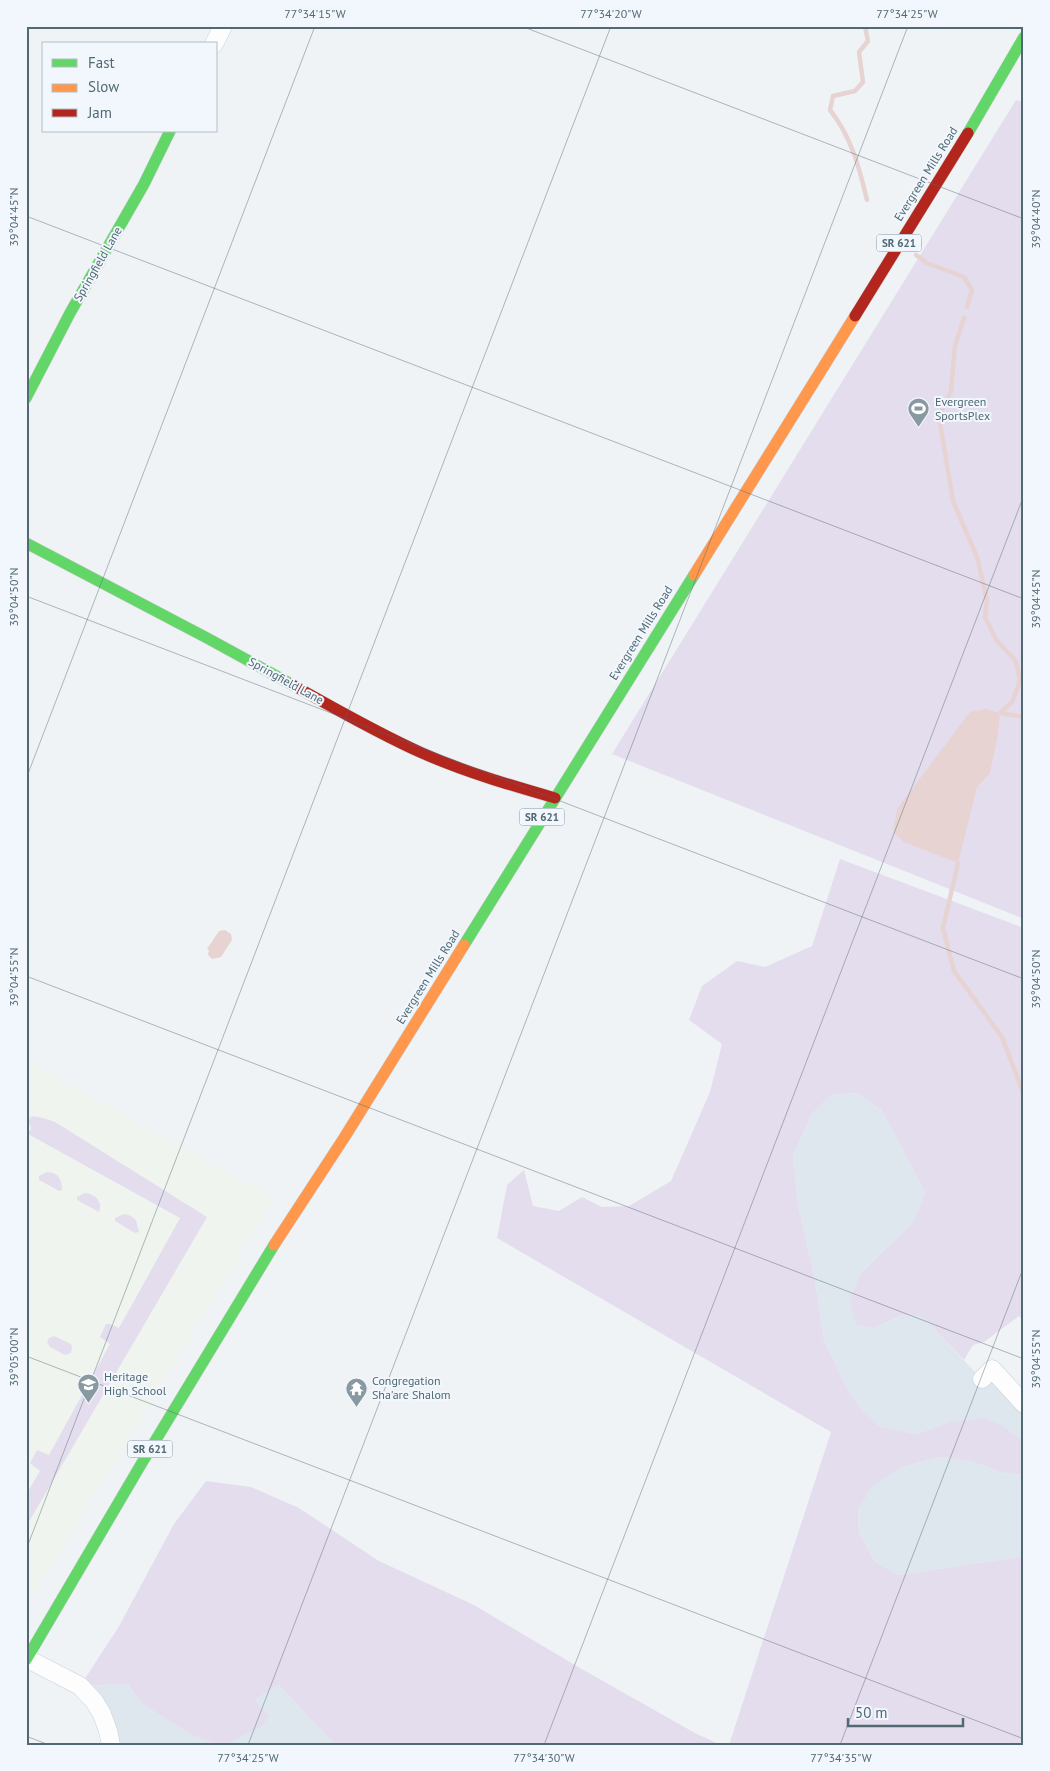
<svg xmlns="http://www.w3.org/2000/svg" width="1050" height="1771" font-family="'PT Sans',sans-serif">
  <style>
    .residential { fill: #dee7ee }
    .education { fill: #eff5ee }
    .green { fill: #e4ddee }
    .water { fill: #e6d3d2 }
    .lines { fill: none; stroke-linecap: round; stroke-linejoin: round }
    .stream { stroke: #e6d3d2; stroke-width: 4.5 }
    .street-casing { stroke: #ccd1d5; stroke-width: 19 }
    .fast-casing { stroke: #c9d0d3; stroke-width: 12 }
    .slow-casing { stroke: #c9d0d3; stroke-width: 12 }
    .jam-casing { stroke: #c9d0d3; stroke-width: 12 }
    .street { stroke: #fdfdfe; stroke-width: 18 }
    .fast { stroke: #63d668; stroke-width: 11 }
    .slow { stroke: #ff974d; stroke-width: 11 }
    .jam { stroke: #b3261e; stroke-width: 11 }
    .ticks { fill: none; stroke: #516973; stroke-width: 1; stroke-opacity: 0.45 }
    .labels { text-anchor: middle; stroke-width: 4; stroke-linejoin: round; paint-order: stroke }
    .shield { fill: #f2f7fd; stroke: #81949c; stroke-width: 1 }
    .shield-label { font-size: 11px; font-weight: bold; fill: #516973 }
    .street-label { font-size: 12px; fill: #516973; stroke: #f2f7fd }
    .poi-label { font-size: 12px; fill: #516973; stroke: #f2f7fd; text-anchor: start }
    .neatline { fill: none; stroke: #516973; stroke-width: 2 }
    .ticks-label { font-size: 12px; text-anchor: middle; fill: #516973 }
  </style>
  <rect width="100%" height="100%" fill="#f0f3f6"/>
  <path class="residential" d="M856 1093 881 1110 900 1144 925 1193 914 1221 861 1273 875 1328 901 1315 921 1316 981 1378 992 1369 1024 1404V1442L1004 1426 947 1423 916 1434 879 1426 863 1411 849 1392 824 1340 814 1274 798 1205 793 1156 812 1114 831 1095Z
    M940 1457 971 1461 1003 1473 1024 1475V1556L898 1575 875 1562 859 1532 858 1509 871 1487 902 1467Z
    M128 1684 141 1703 191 1735 221 1745H111L80 1686Z
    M279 1685 326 1735 335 1745H225L252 1702Z"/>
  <path class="education" d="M26 1061 274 1199 26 1607Z"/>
  <path class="green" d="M1016 100 1024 102V919L612 754Z
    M840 859 1024 928V1321L1019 1316 984 1342 973 1345 964 1360 921 1316 901 1315 875 1328 856 1324 849 1301 861 1273 914 1221 925 1193 900 1144 881 1110 856 1093 831 1095 812 1114 793 1156 798 1205 814 1274 824 1340 849 1392 863 1411 879 1426 916 1434 947 1423 984 1418 1004 1426 1024 1442V1475L1003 1473 971 1461 940 1457 902 1467 872 1487 858 1509 859 1532 875 1562 898 1575 1024 1556V1745H729L831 1432 497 1238 507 1185 524 1170 533 1206 559 1211 582 1197 602 1207 629 1206 671 1181 710 1092 722 1044 689 1020 702 986 737 961 765 967 812 946Z
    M32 1116 43 1118 55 1122 207 1217 26 1527V1495L40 1471 30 1463 37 1450 49 1455 110 1344 100 1337 106 1324H110L119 1328 180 1218 28 1134 31 1128 28 1120Z
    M47 1172C58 1172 62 1179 62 1190L59 1191 39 1180V1176Z
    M85 1193C96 1194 103 1202 99 1212L77 1200V1197Z
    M124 1214 131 1216 136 1220 139 1232 135 1233 115 1221V1218Z
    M54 1336 71 1344 72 1347 71 1353 65 1355 50 1347 47 1342 49 1338Z
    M206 1481 251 1487 299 1508 379 1561 474 1605 580 1668 695 1733 721 1745H335L279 1685 255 1700 269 1717 262 1726 225 1745H221L191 1735 141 1703 128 1684 80 1686 118 1628 174 1524Z"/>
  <path class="water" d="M986 709 1000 713 998 734 990 773 977 787 958 863 904 842 893 832 897 809 970 712Z
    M225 930 231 934 232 940 221 957 212 959 208 955 209 950 207 949 219 931Z"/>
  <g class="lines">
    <path class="stream" d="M865 26 868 41 859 52 863 82 855 91 833 96 830 110C852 138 859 167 867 200
      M916 255 927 263 964 277 972 290 967 307
      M964 318 955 346 951 391 939 417 953 501 977 557 987 600 985 617 997 641 1016 661 1020 681 1012 702 1000 713
      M1000 713 1024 717
      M958 863 943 928 954 971 1002 1037 1024 1095"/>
    <defs>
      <path id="street" d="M214 44 223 26
        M982 1379 992 1369 1024 1404
        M26 1658 80 1686 94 1701 102 1714 108 1731 111 1745"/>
      <path id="fast" d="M968 133 1024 37
        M26 398 70 313 144 184 170 131
        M26 543 207 638 291 684
        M464 945 694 575
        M26 1660 143 1461 274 1245"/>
      <path id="slow" d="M694 575 855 316
        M274 1245 344 1138 464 945"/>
      <path id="jam" d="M855 316 968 133
        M291 684C334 708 377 733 422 753 465 772 510 785 555 798"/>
    </defs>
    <use href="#street" class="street-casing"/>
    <use href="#fast" class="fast-casing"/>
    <use href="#slow" class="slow-casing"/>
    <use href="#jam" class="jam-casing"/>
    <use href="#street" class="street"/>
    <use href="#fast" class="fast"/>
    <use href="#slow" class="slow"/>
    <use href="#jam" class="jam"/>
  </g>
  <path class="ticks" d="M521 26 1024 219M26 216 1024 599M26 596 1024 979M26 779 315 26M26 976 1024 1359M26 1356 1024 1739M26 1550 611 26M26 1736 49 1745M248 1745 908 26M544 1745 1024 495M840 1745 1024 1266"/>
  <defs>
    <symbol id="stadium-pin" viewBox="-11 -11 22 30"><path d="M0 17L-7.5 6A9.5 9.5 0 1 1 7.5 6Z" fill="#8999a1" stroke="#f2f7fd"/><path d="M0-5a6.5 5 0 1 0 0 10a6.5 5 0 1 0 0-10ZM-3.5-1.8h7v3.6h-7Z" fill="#fff"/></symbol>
    <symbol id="school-pin" viewBox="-11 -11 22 30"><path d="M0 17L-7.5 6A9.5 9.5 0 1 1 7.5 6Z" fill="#8999a1" stroke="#f2f7fd"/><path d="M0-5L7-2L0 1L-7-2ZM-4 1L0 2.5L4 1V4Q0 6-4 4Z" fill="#fff"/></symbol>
    <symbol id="temple-pin" viewBox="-11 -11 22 30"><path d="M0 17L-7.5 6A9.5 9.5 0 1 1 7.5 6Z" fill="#8999a1" stroke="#f2f7fd"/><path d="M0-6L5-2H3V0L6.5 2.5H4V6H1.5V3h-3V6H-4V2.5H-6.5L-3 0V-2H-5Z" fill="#fff"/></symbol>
  </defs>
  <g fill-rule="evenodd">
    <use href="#stadium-pin" x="906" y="396" width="25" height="34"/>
    <use href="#school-pin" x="76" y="1372" width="25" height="34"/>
    <use href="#temple-pin" x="344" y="1376" width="25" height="34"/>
  </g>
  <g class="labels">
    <g class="shield">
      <rect x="876.5" y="234.5" width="45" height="17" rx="4"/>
      <rect x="519.5" y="808.5" width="45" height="17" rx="4"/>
      <rect x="127.5" y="1440.5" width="45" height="17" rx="4"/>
    </g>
    <g class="shield-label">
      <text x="899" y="247">SR 621</text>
      <text x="542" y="821">SR 621</text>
      <text x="150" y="1453">SR 621</text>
    </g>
    <g class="street-label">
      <text transform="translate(926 174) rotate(-58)" y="4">Evergreen Mills Road</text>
      <text transform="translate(98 264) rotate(-60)" y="4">Springfield Lane</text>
      <text transform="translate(641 633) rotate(-58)" y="4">Evergreen Mills Road</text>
      <text transform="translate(286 681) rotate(29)" y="4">Springfield Lane</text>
      <text transform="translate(428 977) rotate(-58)" y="4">Evergreen Mills Road</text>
    </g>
    <g class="poi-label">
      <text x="935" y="406">Evergreen<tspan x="935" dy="14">SportsPlex</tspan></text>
      <text x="104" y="1381">Heritage<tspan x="104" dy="14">High School</tspan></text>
      <text x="372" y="1385">Congregation<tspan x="372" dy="14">Sha'are Shalom</tspan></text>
    </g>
  </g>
  <rect width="1050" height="1771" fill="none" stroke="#f2f7fd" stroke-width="55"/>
  <rect x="42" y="42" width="175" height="90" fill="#f2f7fd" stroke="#b2bec6"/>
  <rect x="52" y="59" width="25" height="8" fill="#63d668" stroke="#b2bec6"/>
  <text x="88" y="68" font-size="15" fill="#516973">Fast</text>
  <rect x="52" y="84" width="25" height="8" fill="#ff974d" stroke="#b2bec6"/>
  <text x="88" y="92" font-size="15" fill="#516973">Slow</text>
  <rect x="52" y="109" width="25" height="8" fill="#b3261e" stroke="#b2bec6"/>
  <text x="88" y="118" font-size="15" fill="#516973">Jam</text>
  <path d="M848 1718v8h115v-8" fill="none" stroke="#516973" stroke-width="2.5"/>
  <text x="855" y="1718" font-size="15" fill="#516973" stroke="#f2f7fd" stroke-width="4" paint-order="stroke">50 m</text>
  <rect x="28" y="28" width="994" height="1716" class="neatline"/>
  <g class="ticks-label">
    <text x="315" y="18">77°34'15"W</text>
    <text x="611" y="18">77°34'20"W</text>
    <text x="907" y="18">77°34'25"W</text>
    <text transform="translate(14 217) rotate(-90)" y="4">39°04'45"N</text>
    <text transform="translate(1036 219) rotate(-90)" y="4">39°04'40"N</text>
    <text transform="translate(14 597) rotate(-90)" y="4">39°04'50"N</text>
    <text transform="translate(1036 599) rotate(-90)" y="4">39°04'45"N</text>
    <text transform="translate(14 977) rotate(-90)" y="4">39°04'55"N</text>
    <text transform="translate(1036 979) rotate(-90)" y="4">39°04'50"N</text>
    <text transform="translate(14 1357) rotate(-90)" y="4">39°05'00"N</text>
    <text transform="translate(1036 1359) rotate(-90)" y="4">39°04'55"N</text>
    <text x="248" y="1762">77°34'25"W</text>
    <text x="544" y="1762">77°34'30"W</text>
    <text x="841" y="1762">77°34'35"W</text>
  </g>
</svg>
